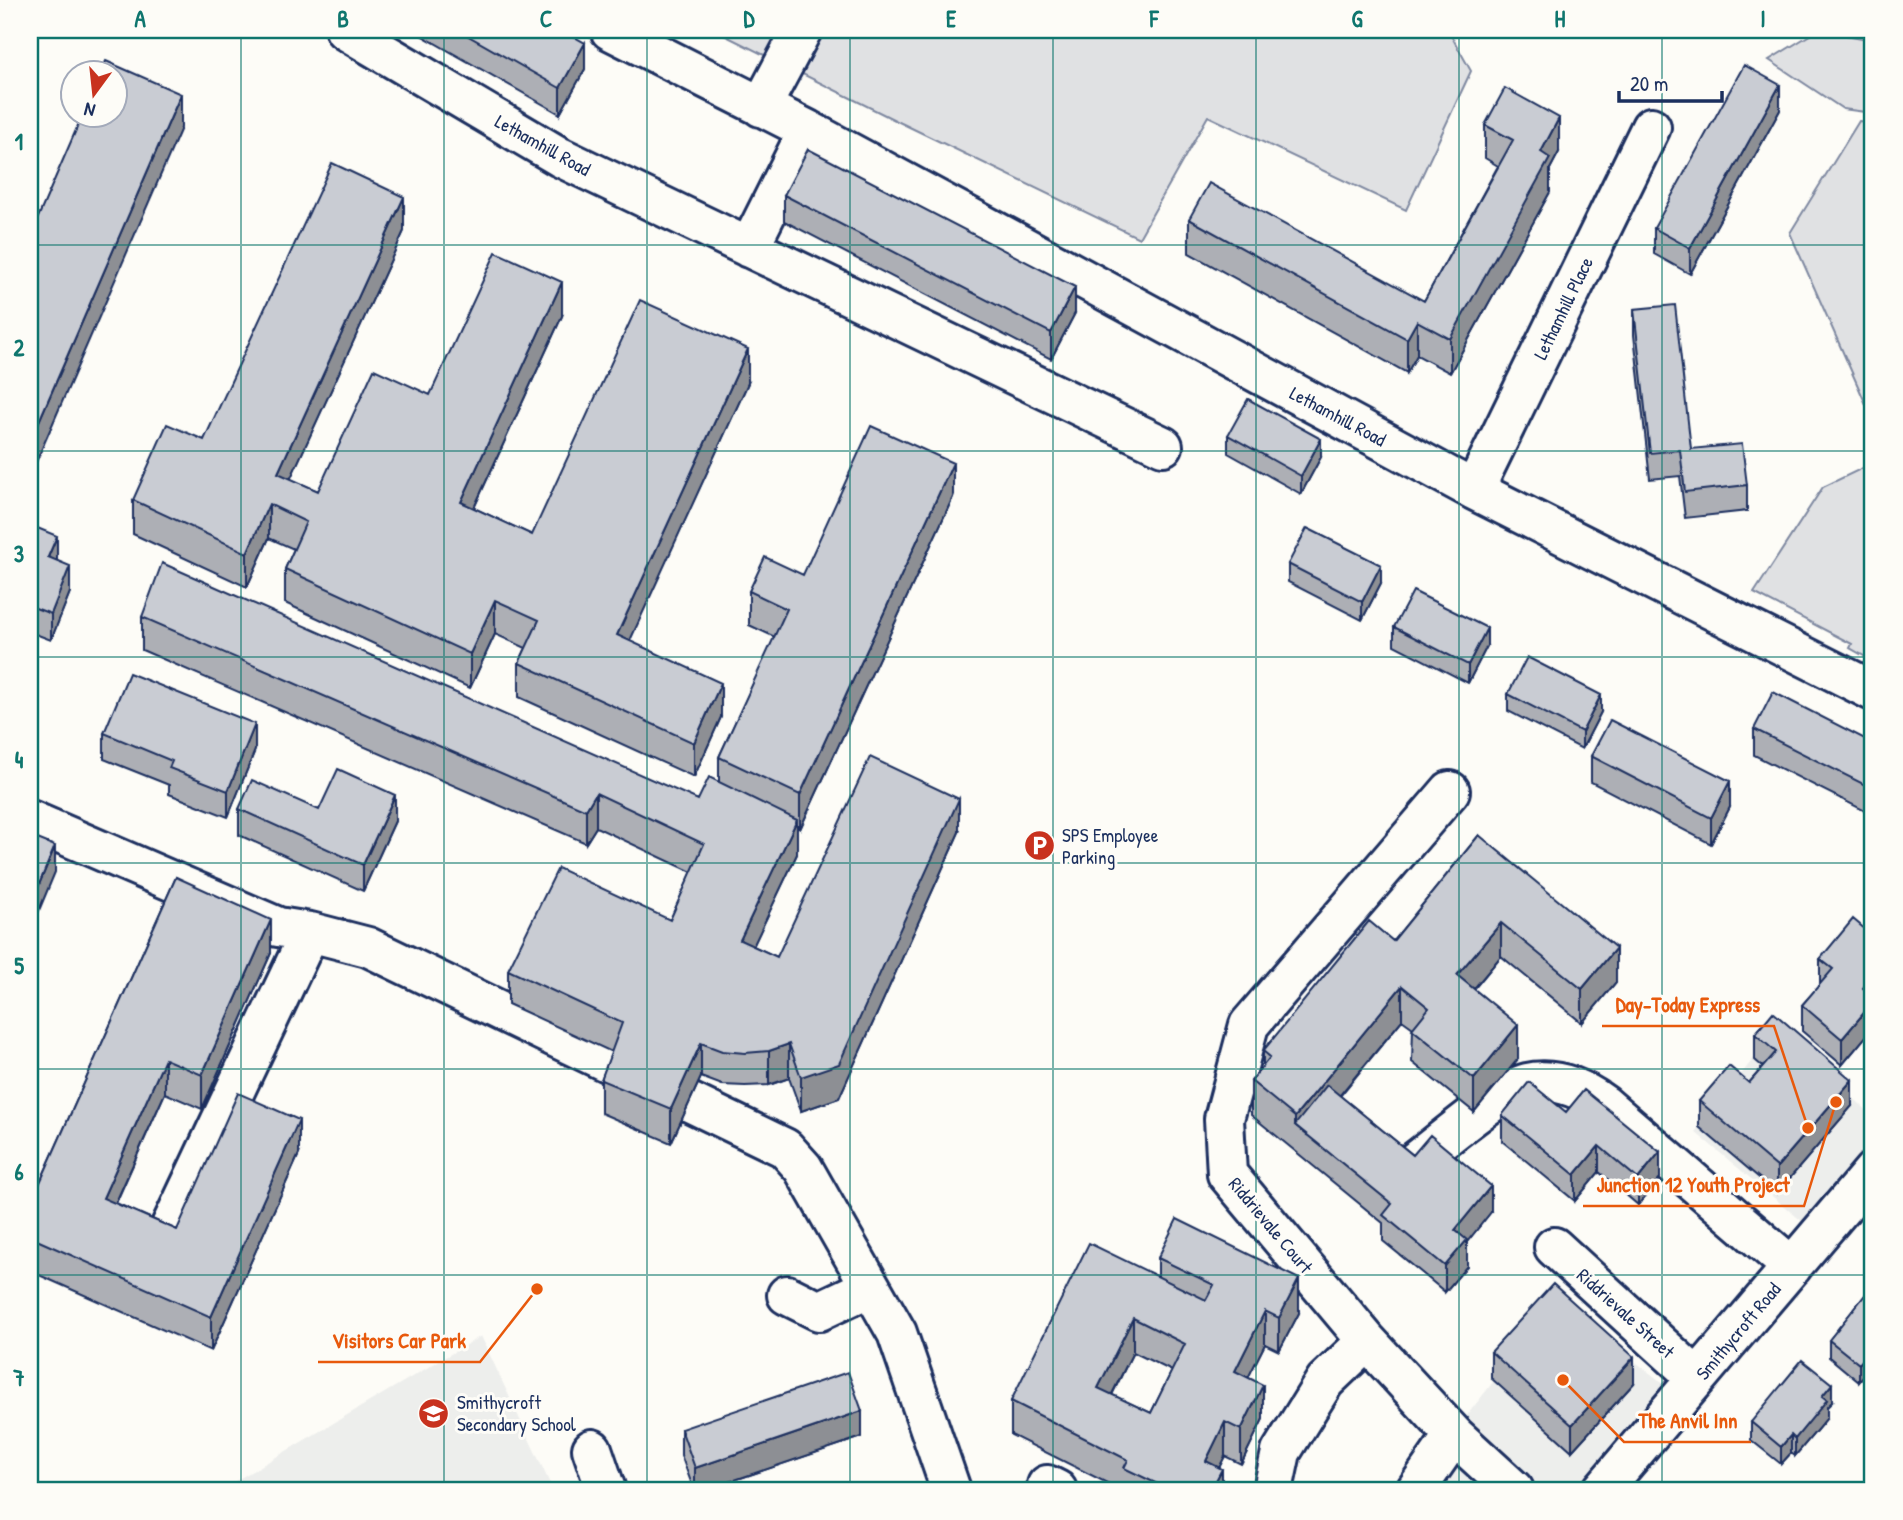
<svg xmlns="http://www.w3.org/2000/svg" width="1903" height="1520" font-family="'Patrick Hand',sans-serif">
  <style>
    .built { fill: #edeeec }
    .green { fill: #e0e1e3; stroke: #7e88a0; stroke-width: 2 }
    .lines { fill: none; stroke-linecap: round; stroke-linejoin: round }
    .minor-casing { stroke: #1b2f5e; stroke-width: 44 }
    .minor { stroke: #fdfcf7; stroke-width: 38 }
    .wall { fill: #adafb5; stroke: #1b2f5e; stroke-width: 2; fill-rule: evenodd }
    .shaded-wall { fill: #8d8f94; stroke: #1b2f5e; stroke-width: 2 }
    .building { fill: #c9ccd3; stroke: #1b2f5e; stroke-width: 2; fill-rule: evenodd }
    .grid { fill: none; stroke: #0f766e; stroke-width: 2; stroke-opacity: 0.55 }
    .labels { text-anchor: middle; stroke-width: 6; stroke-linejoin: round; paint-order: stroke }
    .street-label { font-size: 19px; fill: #1b2f5e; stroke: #fdfcf7 }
    .poi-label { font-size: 19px; fill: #1b2f5e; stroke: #fdfcf7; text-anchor: start }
    .leader { fill: none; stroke: #e8590c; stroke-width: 2.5 }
    .callout-dot { fill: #e8590c; stroke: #fdfcf7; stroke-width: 2.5 }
    .callout-label { font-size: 21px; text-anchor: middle; font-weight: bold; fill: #e8590c; stroke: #fdfcf7; stroke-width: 6; stroke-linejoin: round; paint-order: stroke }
    .neatline { fill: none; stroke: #0f766e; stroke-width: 2.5 }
    .grid-label { font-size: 23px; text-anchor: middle; font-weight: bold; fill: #0f766e }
  </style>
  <rect width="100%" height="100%" fill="#fdfcf7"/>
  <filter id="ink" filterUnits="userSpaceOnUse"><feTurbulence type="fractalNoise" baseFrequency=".0143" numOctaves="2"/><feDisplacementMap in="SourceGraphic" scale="14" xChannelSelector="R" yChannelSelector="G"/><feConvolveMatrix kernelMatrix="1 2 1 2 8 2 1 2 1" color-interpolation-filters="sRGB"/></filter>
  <g filter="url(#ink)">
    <path class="built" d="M1778 1028 1873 1116V1163L1815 1232 1695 1132Z
      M1557 1301 1686 1401 1611 1490H1408Z
      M481 1336 553 1490H220Z"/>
    <path class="green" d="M714 30H1448L1471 71 1406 210 1208 116 1139 238 899 122Z
      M1818 30 1873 40V113L1843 109 1769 60Z
      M1859 121 1873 123V420L1790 233Z
      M1873 463V661L1850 648 1852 644 1754 593 1823 487Z"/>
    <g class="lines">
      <defs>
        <path id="minor" d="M345 30 560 157 1163 446
          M610 30 808 130 1474 490 1873 691
          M761 107 802 30
          M749 248 808 130
          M1474 490 1651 127
          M1450 791 1249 1025 1224 1119 1227 1174 1367 1341 1454 1435 1514 1490
          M30 820 278 927 310 932 368 947 785 1148 803 1168 897 1333 951 1490
          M1413 1163C1436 1146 1503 1088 1527 1083 1555 1077 1581 1088 1603 1104L1792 1267
          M171 1226 310 932
          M1554 1247 1697 1378
          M787 1295 819 1311 870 1287
          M592 1449 606 1490
          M1047 1485 1057 1490
          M1273 1490 1281 1452 1325 1381 1367 1341
          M1416 1490 1454 1435
          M1602 1490 1873 1171"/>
      </defs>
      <use href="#minor" class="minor-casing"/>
      <use href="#minor" class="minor"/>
    </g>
    <path class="wall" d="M412 30H562L585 69 560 114Z
      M1780 110 1690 274 1654 254V228Z
      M1485 125 1559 152 1550 169V192L1450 373 1417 355 1407 373 1189 253V219L1424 301 1498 166 1485 158Z
      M784 195 1075 313 1051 359 784 221Z
      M404 231 290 479 318 491 430 395 562 316 474 508 532 535 748 383 629 641 721 717 694 777 519 697V663L526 648 495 634 470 688 285 603V569L294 549 269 538 247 587 133 534V500L204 440Z
      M1634 309 1691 449 1747 485V511L1685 518 1680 476 1650 479 1634 335Z
      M1228 435 1321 457 1301 494 1228 453Z
      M953 497 800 829 797 827V854L753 946 777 957 959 832 839 1098 801 1111 789 1078 769 1085 745 1086 722 1085 701 1077 671 1143 601 1113V1080L612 1052 508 1004V970L670 920 692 872 596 827 586 843 142 650V617L698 800 719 782V757L775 637 749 625V591L803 575Z
      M30 525 57 560 70 592 51 640 30 632Z
      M1288 564 1381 583 1362 620 1288 582Z
      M1394 627 1487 646 1468 683 1394 645Z
      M1508 694 1601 712 1582 749 1508 711Z
      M1754 729 1873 743V815L1754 755Z
      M104 733 255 750 228 817 169 794V785L104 759Z
      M1591 756 1730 807 1711 844 1591 782Z
      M239 809 319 810 395 821 363 891 239 835Z
      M1479 835 1616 982 1582 1023 1501 956 1474 989 1518 1059 1474 1112 1412 1062 1413 1028 1402 1020 1340 1096 1413 1155 1491 1212 1467 1242V1266L1445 1292 1383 1241V1223L1251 1115V1081L1263 1066V1051L1393 941Z
      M176 877 271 953 202 1109 165 1093 116 1203 177 1230 299 1154 211 1351 30 1271V1205Z
      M1873 921V1028L1842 1065 1802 1031V1005L1820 985V959L1866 930Z
      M1755 1034 1852 1106 1777 1193 1699 1127V1101L1749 1083 1763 1067 1755 1060Z
      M1566 1112 1660 1178 1638 1205 1599 1172 1575 1201 1502 1141V1115Z
      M1158 1258 1299 1313 1279 1351 1265 1344 1248 1377 1263 1419 1241 1464 1225 1456 1219 1467 1222 1490H1121L1011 1435V1401L1158 1277ZM1133 1352 1172 1371 1151 1413 1112 1395Z
      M1873 1285V1374L1869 1370 1859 1382 1829 1357V1340Z
      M1491 1352 1634 1383 1572 1451 1491 1378Z
      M1832 1402 1827 1407V1418L1795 1456 1791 1453 1781 1464 1751 1440V1422Z
      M681 1429 862 1437 705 1490H694L681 1455Z"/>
    <path class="shaded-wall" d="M1531 30H1541L1531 35Z
      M585 43V69L560 114V88Z
      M1780 85V110L1690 274V248Z
      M181 94V128L30 476V442Z
      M1559 118V152L1550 169V192L1450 373V339L1541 152Z
      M404 197V231L278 506V473Z
      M562 282V316L461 536V502Z
      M1075 287V313L1051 359V333Z
      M1417 321V355L1407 373V339Z
      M748 349V383L617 669V635Z
      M1321 439V457L1301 494V476Z
      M953 463V497L800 829V795Z
      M269 504V538L247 587V553Z
      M57 536V562L48 557Z
      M1381 565V583L1362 620V602Z
      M70 566V592L51 640V614Z
      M495 600V634L470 688V654Z
      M1487 628V646L1468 683V665Z
      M721 683V717L694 777V743Z
      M1601 695V712L1582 749V732Z
      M255 724V750L228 817V791Z
      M1730 781V807L1711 844V818Z
      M596 793V827L586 843V810Z
      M395 795V821L363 891V865Z
      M959 799V832L839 1098 801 1111V1077Z
      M797 820V854L740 974V940Z
      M55 846V872L30 932V906Z
      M271 920V953L202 1109V1075Z
      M1501 923V956L1457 1009V975Z
      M1616 948V982L1582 1023V989Z
      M1873 976V1002L1863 988Z
      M1402 986V1020L1307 1135 1295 1125V1117Z
      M1873 1002V1028L1842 1065V1039Z
      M1518 1025V1059L1474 1112V1079Z
      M701 1043V1077L671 1143V1109Z
      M789 1044V1078L769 1085V1051Z
      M165 1059V1093L103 1231V1198Z
      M1852 1080V1106L1777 1193V1167Z
      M299 1120V1154L211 1351V1317Z
      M1599 1146V1172L1575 1201V1175Z
      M1660 1152V1178L1638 1205V1179Z
      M1491 1186V1212L1467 1242V1266L1445 1292V1266L1455 1230Z
      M1299 1279V1313L1279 1351V1318Z
      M1265 1311V1344L1235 1404V1371Z
      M1133 1318V1352L1098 1422V1388Z
      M1869 1352V1370L1859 1382V1364Z
      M1634 1357V1383L1572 1451V1425Z
      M1832 1384V1402L1827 1407V1418L1795 1456V1439L1822 1396Z
      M1263 1385V1419L1241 1464V1430Z
      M862 1411V1437L705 1490H695V1468Z
      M1225 1422V1456L1208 1490 1206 1461Z
      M1791 1435V1453L1781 1464V1447Z
      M1222 1469V1490H1211Z"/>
    <path class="building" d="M458 30H562L585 43 560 88Z
      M106 61 181 94 30 442V236L82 116H116V74H100Z
      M1744 65 1780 85 1690 248 1654 228Z
      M1505 88 1559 118 1541 152 1550 158 1450 339 1417 321 1407 339 1189 219 1209 183 1424 301 1513 140 1485 125Z
      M808 149 1075 287 1051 333 784 195Z
      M332 163 404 197 278 473 318 491 374 369 430 395 496 252 562 282 461 502 532 535 640 300 748 349 617 635 721 683 694 743 519 663 539 620 495 600 470 654 285 569 306 522 269 504 247 553 133 500 167 424 204 440Z
      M1675 305 1691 449 1742 444 1747 485 1685 492 1680 450 1650 453 1634 309Z
      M1248 399 1321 439 1301 476 1228 435Z
      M871 426 953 463 800 795 719 757 787 609 749 591 765 557 803 575Z
      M30 525 57 536 48 557 70 566 51 614 30 606Z
      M1307 528 1381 565 1362 602 1288 564Z
      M162 563 698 800 709 777 797 820 740 940 777 957 870 757 959 799 839 1064 801 1077 789 1044 769 1051 745 1053 722 1051 701 1043 671 1109 601 1080 622 1023 508 970 558 868 670 920 704 844 596 793 586 810 142 617Z
      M1413 591 1487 628 1468 665 1394 627Z
      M1527 657 1601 695 1582 732 1508 694Z
      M129 673 255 724 228 791 169 768 172 761 104 733Z
      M1773 692 1873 743V789L1754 729Z
      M1610 720 1730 781 1711 818 1591 756Z
      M338 769 395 795 363 865 239 809 252 780 319 810Z
      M1479 835 1616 948 1582 989 1501 923 1457 975 1518 1025 1474 1079 1412 1029 1429 1008 1402 986 1295 1117 1251 1081 1270 1057 1263 1051 1369 921 1393 941Z
      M30 836 55 846 30 906Z
      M176 877 271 920 202 1075 165 1059 103 1198 177 1230 238 1093 299 1120 211 1317 30 1237V1205Z
      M1853 919 1866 930 1873 921V976L1863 988 1873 997V1002L1842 1039 1802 1005 1833 969 1820 959Z
      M1773 1012 1852 1080 1777 1167 1699 1101 1729 1066 1749 1083 1776 1052 1755 1034Z
      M1529 1082 1566 1112 1584 1090 1660 1152 1638 1179 1599 1146 1575 1175 1502 1115Z
      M1327 1085 1413 1155 1430 1135 1491 1186 1455 1230 1467 1240 1445 1266 1383 1215 1392 1204 1295 1125Z
      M1177 1219 1299 1279 1279 1318 1265 1311 1235 1371 1263 1385 1241 1430 1225 1422 1206 1461 1222 1469 1211 1490H1170L1124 1468 1128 1460 1011 1401 1089 1243 1206 1300 1214 1285 1158 1258ZM1133 1318 1185 1344 1151 1413 1098 1388Z
      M1553 1284 1634 1357 1572 1425 1491 1352Z
      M1873 1285V1356L1869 1352 1859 1364 1829 1340Z
      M1802 1360 1832 1384 1822 1396 1827 1400 1795 1439 1791 1435 1781 1447 1751 1422Z
      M848 1372 862 1411 695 1468 681 1429Z
      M464 1485 467 1490H455Z"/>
  </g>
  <path class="grid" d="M241 30V1490M444 30V1490M647 30V1490M850 30V1490M1053 30V1490M1256 30V1490M1459 30V1490M1662 30V1490M30 245H1873M30 451H1873M30 657H1873M30 863H1873M30 1069H1873M30 1275H1873"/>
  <defs>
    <symbol id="parking-disc" viewBox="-11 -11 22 22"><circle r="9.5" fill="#c8321e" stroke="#fdfcf7"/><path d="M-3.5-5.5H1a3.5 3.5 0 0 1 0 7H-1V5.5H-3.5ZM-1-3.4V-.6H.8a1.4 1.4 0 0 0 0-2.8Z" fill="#fff"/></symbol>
    <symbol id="school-disc" viewBox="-11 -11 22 22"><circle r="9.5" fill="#c8321e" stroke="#fdfcf7"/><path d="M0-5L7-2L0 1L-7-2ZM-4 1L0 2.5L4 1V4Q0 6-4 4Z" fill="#fff"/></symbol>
  </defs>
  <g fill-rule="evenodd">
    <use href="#parking-disc" x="1022" y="828" width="35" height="35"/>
    <use href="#school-disc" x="416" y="1396" width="35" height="35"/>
  </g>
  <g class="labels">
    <g class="street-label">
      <text transform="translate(543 145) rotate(29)" y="7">Lethamhill Road</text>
      <text transform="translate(1563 308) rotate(-64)" y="7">Lethamhill Place</text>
      <text transform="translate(1338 416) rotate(28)" y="7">Lethamhill Road</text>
      <text transform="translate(1271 1225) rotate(50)" y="7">Riddrievale Court</text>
      <text transform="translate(1626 1313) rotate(42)" y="7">Riddrievale Street</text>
      <text transform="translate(1738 1331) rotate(-50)" y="7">Smithycroft Road</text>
    </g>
    <g class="poi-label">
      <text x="1062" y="842">SPS Employee<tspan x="1062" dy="22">Parking</tspan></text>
      <text x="457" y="1409">Smithycroft<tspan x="457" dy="22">Secondary School</tspan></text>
    </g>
  </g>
  <path class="leader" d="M1808 1128L1774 1026H1602M1836 1102L1804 1206H1583M537 1289L480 1362H318M1563 1380L1624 1442H1751"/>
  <g class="callout-dot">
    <circle cx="1808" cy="1128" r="7"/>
    <circle cx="1836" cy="1102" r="7"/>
    <circle cx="537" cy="1289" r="7"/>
    <circle cx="1563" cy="1380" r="7"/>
  </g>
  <g class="callout-label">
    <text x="1688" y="1012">Day-Today Express</text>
    <text x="1693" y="1192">Junction 12 Youth Project</text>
    <text x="399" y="1348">Visitors Car Park</text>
    <text x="1688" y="1428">The Anvil Inn</text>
  </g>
  <rect width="1903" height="1520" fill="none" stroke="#fdfcf7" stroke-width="77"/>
  <g transform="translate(94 94) rotate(195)"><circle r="33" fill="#fdfcf7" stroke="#a3aaba" stroke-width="2"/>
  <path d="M0-5L12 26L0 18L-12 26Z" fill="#c8321e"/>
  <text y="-10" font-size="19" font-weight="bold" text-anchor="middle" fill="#1b2f5e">N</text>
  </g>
  <path d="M1619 91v10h103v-10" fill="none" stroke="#1b2f5e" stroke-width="3.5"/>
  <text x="1630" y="91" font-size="21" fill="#1b2f5e" stroke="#fdfcf7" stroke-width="5" paint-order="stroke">20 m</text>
  <rect x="38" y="38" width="1826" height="1444" class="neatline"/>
  <g class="grid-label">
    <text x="140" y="27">A</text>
    <text x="343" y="27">B</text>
    <text x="546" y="27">C</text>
    <text x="749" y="27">D</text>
    <text x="951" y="27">E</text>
    <text x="1154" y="27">F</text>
    <text x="1357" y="27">G</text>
    <text x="1560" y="27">H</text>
    <text x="1763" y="27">I</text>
    <text x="19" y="150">1</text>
    <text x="19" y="356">2</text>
    <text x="19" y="562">3</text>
    <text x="19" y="768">4</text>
    <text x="19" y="974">5</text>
    <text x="19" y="1180">6</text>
    <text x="19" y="1386">7</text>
  </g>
</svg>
